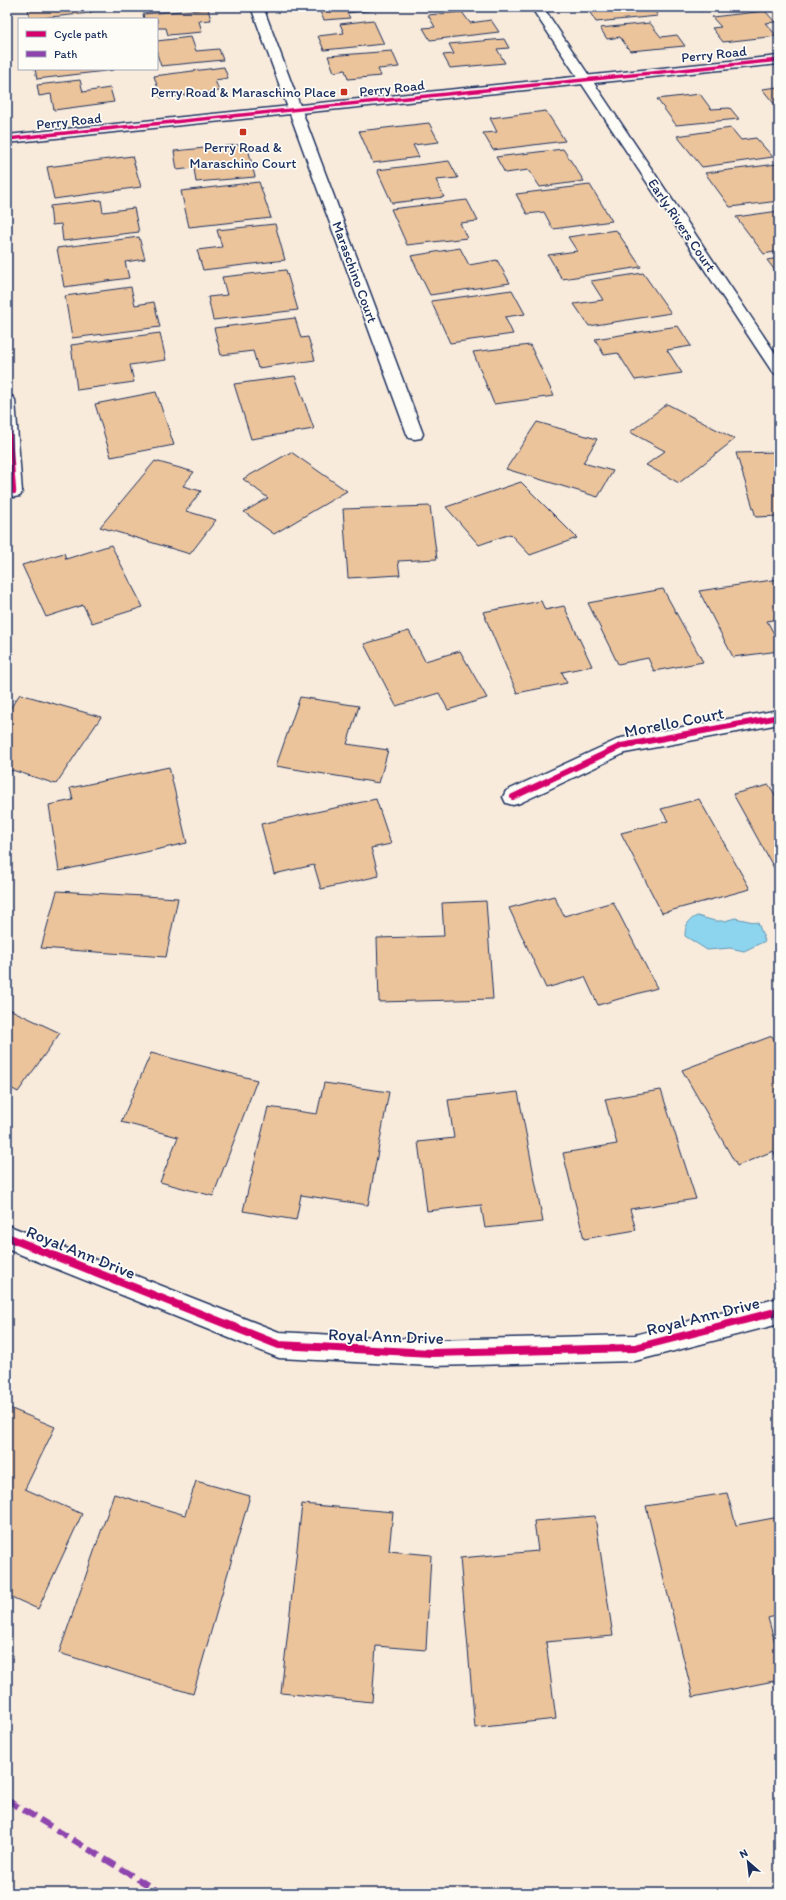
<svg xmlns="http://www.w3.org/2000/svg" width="786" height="1900" font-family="Itim,sans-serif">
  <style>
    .water { fill: #8dd5ee; stroke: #5f93b4 }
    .building { fill: #ecc49c; stroke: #1b2f5e }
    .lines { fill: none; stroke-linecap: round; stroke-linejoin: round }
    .minor-casing { stroke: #1b2f5e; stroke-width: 3 }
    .tertiary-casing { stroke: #1b2f5e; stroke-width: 3 }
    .minor { fill: #fdfcf7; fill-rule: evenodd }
    .tertiary { fill: #fdfcf7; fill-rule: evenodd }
    .quiet { stroke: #8e44ad; stroke-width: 6; stroke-dasharray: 13 6; stroke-linecap: butt }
    .cycleway-far3-casing { stroke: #fdfcf7; stroke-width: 5 }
    .cycleway-far2-casing { stroke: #fdfcf7; stroke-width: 6 }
    .cycleway-far1-casing { stroke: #fdfcf7; stroke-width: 8 }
    .cycleway-casing { stroke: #fdfcf7; stroke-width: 10 }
    .cycleway-far3 { stroke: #d6006c; stroke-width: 3.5 }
    .cycleway-far2 { stroke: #d6006c; stroke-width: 4.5 }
    .cycleway-far1 { stroke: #d6006c; stroke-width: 6 }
    .cycleway { stroke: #d6006c; stroke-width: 8 }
    .poi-dot { fill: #c8321e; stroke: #fdfcf7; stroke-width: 1.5 }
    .labels { text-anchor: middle; stroke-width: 3.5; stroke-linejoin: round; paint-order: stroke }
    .far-street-label { font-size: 14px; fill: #1b2f5e; stroke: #fdfcf7 }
    .far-poi-label { font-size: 14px; fill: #1b2f5e; stroke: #fdfcf7; text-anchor: end }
    .street-label { font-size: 17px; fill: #1b2f5e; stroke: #fdfcf7 }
  </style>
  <rect width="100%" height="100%" fill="#f8ebdc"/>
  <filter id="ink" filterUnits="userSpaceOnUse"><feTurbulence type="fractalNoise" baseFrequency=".025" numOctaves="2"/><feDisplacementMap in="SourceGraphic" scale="8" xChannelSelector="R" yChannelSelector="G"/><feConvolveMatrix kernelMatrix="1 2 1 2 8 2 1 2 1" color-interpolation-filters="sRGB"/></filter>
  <g filter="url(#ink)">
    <path class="water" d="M697 916 715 921H725L735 918 758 923 765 941 744 951 730 948 707 950 685 936C685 926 688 920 697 916Z"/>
    <path class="building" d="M37 7H90L91 13 30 19 28 9Z
      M141 7H170L142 10Z
      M307 7H373L375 10 347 13 350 18 324 20 318 8 308 9Z
      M597 7H652L658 16 596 22 587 8Z
      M697 7H739L700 11Z
      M208 9 211 20 199 21 202 32 168 35 166 28H157V19H144L143 14Z
      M765 11 775 22 765 23 777 36 723 42 712 28 721 27 712 17Z
      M462 12 470 23 491 20 499 32 430 40 423 28 435 27 428 15Z
      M373 20 384 44 324 50 318 36 344 33 340 24Z
      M650 23 661 37 677 35 685 46 630 51 620 37 607 39 600 28Z
      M191 37 196 51 219 49 223 60 161 66 157 54V41Z
      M504 39 509 48 497 49 505 63 450 68 443 55 454 54 449 44Z
      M392 51 399 67 378 69 381 76 348 79 345 70 334 72 328 56Z
      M224 67 228 78 215 80 219 91 161 98 154 76Z
      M35 69H114V70L37 79Z
      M80 80 83 92 110 88 114 102 54 110 51 94 39 96 37 85Z
      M779 87V105L776 106 762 89Z
      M700 94 711 109 730 108 739 119 676 125 657 99Z
      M546 111 565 141 493 150 483 133 497 132 490 118Z
      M429 123 439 142 413 145 419 157 373 163 359 131Z
      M731 128 741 140 756 138 773 157 702 167 677 136Z
      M247 144 255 177 196 182 194 168 177 170 174 151Z
      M563 149 584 181 540 187 529 170 505 173 496 157Z
      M132 156 141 187 54 199 47 167Z
      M449 161 458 178 436 180 444 197 392 203 377 170Z
      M777 164 779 167V185L775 186 779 190V201L730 207 705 173Z
      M259 182 271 218 189 227 181 191Z
      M590 185 612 221 553 229 544 212 527 214 516 194Z
      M101 200 103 212 134 208 139 232 63 241 61 224 52 225 50 206Z
      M467 200 478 221 460 223 467 238 407 245 391 209Z
      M779 211V251L764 254 736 217Z
      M275 224 285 260 203 270 197 250 222 247 217 230Z
      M616 230 641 267 562 279 548 255 577 251 568 237Z
      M139 237 145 259 125 262 129 278 64 287 57 248Z
      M460 248 469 265 497 260 510 283 430 295 411 256Z
      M779 258V276L767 260Z
      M286 270 298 310 213 320 208 297 227 295 222 277Z
      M643 273 671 313 589 326 574 304 603 300 591 281Z
      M131 287 135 305 154 302 160 327 72 338 65 296Z
      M512 290 525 314 505 317 513 334 450 343 431 301Z
      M295 318 301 338 308 337 315 360 258 368 253 351 221 355 214 328Z
      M678 326 691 346 667 350 682 373 635 380 618 353 604 355 595 339Z
      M160 333 166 360 130 365 134 382 77 390 71 345Z
      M530 345 554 396 494 404 473 352Z
      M295 376 314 429 251 439 234 384Z
      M156 392 174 445 111 457 95 404Z
      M667 404 735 439 679 483 646 465 665 451 630 432Z
      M537 422 597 439 583 463 613 471 598 497 506 469Z
      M291 452 347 491 274 534 244 512 268 498 243 479Z
      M779 452V516L756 517 736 453Z
      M155 461 194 472 183 486 201 491 186 511 216 520 190 554 100 527Z
      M521 482 577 538 530 555 510 534 479 545 446 507Z
      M430 506 437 559 398 561 400 575 348 578 343 509Z
      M111 545 143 607 92 623 83 605 46 617 22 565 64 553 66 559Z
      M779 579V619L767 621 779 643V651L733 657 699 591Z
      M663 589 703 662 654 671 648 658 618 664 588 603Z
      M541 601 545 610 564 606 592 666 562 672 567 683 517 693 483 612Z
      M409 631 425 661 460 651 487 698 448 710 439 693 396 706 364 644Z
      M20 694 101 717 56 784 12 770 7 778V713Z
      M300 697 359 706 347 744 388 750 379 783 276 766Z
      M169 767 187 843 59 871 49 805 73 800 70 788Z
      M769 785 779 801V877L733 794Z
      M376 799 391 844 371 848 379 876 321 889 314 865 274 874 261 824Z
      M699 799 750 889 662 913 621 833 668 821 661 809Z
      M57 891 178 898 166 957 41 948Z
      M554 896 564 916 613 902 657 988 598 1005 585 977 546 988 509 908Z
      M486 901 493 999 379 1002 377 938 444 936 442 903Z
      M7 1008 60 1033 18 1092 7 1086Z
      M772 1036 779 1047V1162L773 1151 737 1166 682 1070Z
      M151 1053 257 1080 213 1196 160 1182 178 1137 121 1122Z
      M324 1083 389 1092 368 1205 301 1195 296 1220 243 1211 268 1107 317 1114Z
      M661 1090 696 1199 630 1209 636 1230 584 1239 563 1153 617 1144 605 1099Z
      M518 1092 543 1222 485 1228 481 1205 427 1211 418 1142 454 1138 448 1100Z
      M7 1407 55 1427 25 1489 82 1514 38 1609 7 1595Z
      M196 1481 250 1496 193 1694 59 1653 114 1494 185 1515Z
      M727 1493 736 1525 779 1517V1615L768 1618 779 1657V1680L693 1697 646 1506Z
      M302 1504 393 1512 389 1551 431 1555 426 1650 376 1646 372 1702 281 1693Z
      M595 1516 613 1636 546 1642 556 1719 475 1728 460 1558 538 1551 534 1521Z"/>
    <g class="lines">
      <defs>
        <path id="minor" d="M251 7H263L423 434 421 438 415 439 409 438 407 434Z
          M531 7H543L779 359V375L774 373 771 370Z
          M7 395 13 397 15 400 22 492 20 496 14 497 7 494Z
          M779 710V724L625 753 520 803 513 805 506 803 503 797 506 791 621 738Z"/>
        <path id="tertiary" d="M779 56V64L7 143V135Z
          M7 1225 279 1332 431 1340 635 1335 779 1298V1324L635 1361 431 1366 279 1358 7 1249Z"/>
      </defs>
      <use href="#minor" class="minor-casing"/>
      <use href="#tertiary" class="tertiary-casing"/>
      <use href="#minor" class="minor"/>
      <use href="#tertiary" class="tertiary"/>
      <path class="quiet" d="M7 1800 161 1893"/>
      <defs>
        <path id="cycleway-far3" d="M7 139 779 60"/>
        <path id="cycleway-far2" d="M7 400 14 492"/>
        <path id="cycleway-far1" d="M513 797 621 746 779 717"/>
        <path id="cycleway" d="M7 1237 279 1345 431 1353 635 1348 779 1311"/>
      </defs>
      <use href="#cycleway-far3" class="cycleway-far3-casing"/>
      <use href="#cycleway-far2" class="cycleway-far2-casing"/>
      <use href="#cycleway-far1" class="cycleway-far1-casing"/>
      <use href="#cycleway" class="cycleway-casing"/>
      <use href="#cycleway-far3" class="cycleway-far3"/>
      <use href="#cycleway-far2" class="cycleway-far2"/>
      <use href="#cycleway-far1" class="cycleway-far1"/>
      <use href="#cycleway" class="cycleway"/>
    </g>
  </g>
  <g class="poi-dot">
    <rect x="340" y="88" width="8" height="8" rx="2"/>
    <rect x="239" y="128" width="8" height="8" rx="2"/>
  </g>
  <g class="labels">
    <g class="far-street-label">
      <text transform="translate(714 54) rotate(-6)" y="5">Perry Road</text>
      <text transform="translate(392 88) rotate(-6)" y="5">Perry Road</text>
      <text transform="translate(69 121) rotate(-6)" y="5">Perry Road</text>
      <text transform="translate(682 225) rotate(56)" y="5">Early Rivers Court</text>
      <text transform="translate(355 272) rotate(70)" y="5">Maraschino Court</text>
    </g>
    <g class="far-poi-label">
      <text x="336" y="97">Perry Road &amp; Maraschino Place</text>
      <text x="243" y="152" text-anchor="middle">Perry Road &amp;<tspan x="243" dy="16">Maraschino Court</tspan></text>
    </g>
    <g class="street-label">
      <text transform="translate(674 722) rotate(-11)" y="6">Morello Court</text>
      <text transform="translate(81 1252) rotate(22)" y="6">Royal Ann Drive</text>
      <text transform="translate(703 1316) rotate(-14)" y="6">Royal Ann Drive</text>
      <text transform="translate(386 1336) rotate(2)" y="6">Royal Ann Drive</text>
    </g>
  </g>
  <rect width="786" height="1900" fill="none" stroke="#fdfcf7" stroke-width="24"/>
  <rect x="12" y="12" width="762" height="1876" fill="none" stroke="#1b2f5e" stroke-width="1.5" filter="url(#ink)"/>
  <rect x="18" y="18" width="140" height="52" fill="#fdfcf7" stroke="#a3aaba"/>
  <rect x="26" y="31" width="20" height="6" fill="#d6006c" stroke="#a3aaba"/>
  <text x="54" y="38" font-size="12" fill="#1b2f5e">Cycle path</text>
  <rect x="26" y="51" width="20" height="6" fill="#8e44ad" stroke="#a3aaba"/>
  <text x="54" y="58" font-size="12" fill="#1b2f5e">Path</text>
  <g transform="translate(748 1862) rotate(332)" stroke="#fdfcf7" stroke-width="3" paint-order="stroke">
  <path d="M0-3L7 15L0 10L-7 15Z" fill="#1b2f5e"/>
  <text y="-6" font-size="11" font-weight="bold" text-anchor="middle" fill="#1b2f5e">N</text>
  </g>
</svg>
